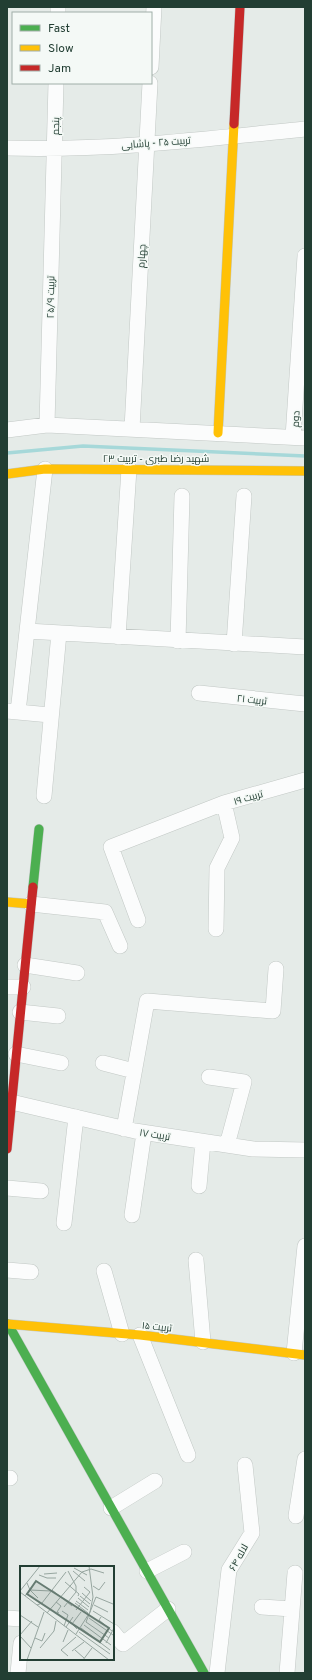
<svg xmlns="http://www.w3.org/2000/svg" width="312" height="1680" font-family="Overpass,Cairo,sans-serif">
  <style>
    .lines { fill: none; stroke-linecap: round; stroke-linejoin: round }
    .stream { stroke: #a6d8d9; stroke-width: 3.5 }
    .street-casing { stroke: #c2c8c5; stroke-width: 16 }
    .fast-casing { stroke: #c1c8c5; stroke-width: 10 }
    .slow-casing { stroke: #c1c8c5; stroke-width: 10 }
    .jam-casing { stroke: #c1c8c5; stroke-width: 10 }
    .street { stroke: #fbfcfc; stroke-width: 15 }
    .fast { stroke: #4caf50; stroke-width: 9 }
    .slow { stroke: #ffc107; stroke-width: 9 }
    .jam { stroke: #c62828; stroke-width: 9 }
    .labels { text-anchor: middle; stroke-width: 3; stroke-linejoin: round; paint-order: stroke }
    .street-label { font-size: 10px; fill: #223e33; stroke: #f4f9f6 }
    .inset-road { fill: none; stroke: #97a6a0; stroke-width: 1 }
    .view { fill: #667b72; fill-opacity: 0.15; stroke: #667b72; stroke-width: 2 }
    .inset-edge { fill: none; stroke: #223e33; stroke-width: 2 }
  </style>
  <rect width="100%" height="100%" fill="#e5ebe8"/>
  <g class="lines">
    <path class="stream" d="M7 453 83 446 305 456"/>
    <defs>
      <path id="street" d="M58 13V7
        M151 67 154 7
        M7 148C107 151 206 139 305 129
        M47 425 56 83
        M132 429 150 83
        M7 430 47 425 305 438
        M293 437 305 256
        M27 631 305 647
        M118 637 129 469
        M178 641 182 496
        M234 644 244 496
        M199 693 305 704
        M7 711 50 715
        M18 712 45 469
        M44 796 59 633
        M31 904 105 912 120 946
        M138 920 111 847 224 803
        M216 929 217 868 232 838 224 803 305 780
        M25 965 77 973
        M7 987H23
        M20 1012 58 1016
        M16 1054 61 1063
        M103 1063 134 1071
        M209 1077 244 1082 227 1145
        M7 1101 135 1131 253 1149 305 1150
        M124 1129 147 1001 273 1011 276 969
        M199 1186 203 1142
        M7 1188 41 1191
        M132 1215 144 1133
        M64 1223 76 1117
        M196 1260 203 1342
        M7 1270 31 1272
        M104 1271 122 1334
        M140 1335 188 1455
        M294 1353 305 1246
        M7 1478H10
        M111 1508 155 1481
        M296 1516 305 1459
        M147 1571 184 1552
        M262 1607 292 1609
        M7 1618 21 1619
        M113 1632 123 1644 168 1609
        M18 1673 21 1643
        M217 1673 229 1570 252 1533 245 1465
        M287 1673 295 1573"/>
      <path id="fast" d="M33 887 39 829
        M8 1324 204 1673"/>
      <path id="slow" d="M218 433 234 124
        M7 474 45 469 305 471
        M7 902 31 904
        M7 1324 140 1335 305 1355"/>
      <path id="jam" d="M234 124 240 7
        M7 1149 33 887"/>
    </defs>
    <use href="#street" class="street-casing"/>
    <use href="#fast" class="fast-casing"/>
    <use href="#slow" class="slow-casing"/>
    <use href="#jam" class="jam-casing"/>
    <use href="#street" class="street"/>
    <use href="#fast" class="fast"/>
    <use href="#slow" class="slow"/>
    <use href="#jam" class="jam"/>
  </g>
  <g class="labels">
    <g class="street-label">
      <text transform="translate(55 126) rotate(-88)" y="4">پنجم</text>
      <text transform="translate(156 142) rotate(-4)" y="4">تربیت ۲۵ - پاشایی</text>
      <text transform="translate(141 256) rotate(-87)" y="4">چهارم</text>
      <text transform="translate(50 297) rotate(-89)" y="4">تربیت ۲۵/۹</text>
      <text transform="translate(295 419) rotate(-86)" y="4">دوم</text>
      <text x="156" y="462">شهید رضا طبری - تربیت ۲۳</text>
      <text transform="translate(252 699) rotate(6)" y="4">تربیت ۲۱</text>
      <text transform="translate(248 797) rotate(-16)" y="4">تربیت ۱۹</text>
      <text transform="translate(155 1134) rotate(9)" y="4">تربیت ۱۷</text>
      <text transform="translate(157 1326) rotate(6)" y="4">تربیت ۱۵</text>
      <text transform="translate(238 1557) rotate(-61)" y="4">لاله ۶۴</text>
    </g>
  </g>
  <g transform="translate(20 1566)">
    <rect width="94" height="94" fill="#e5ebe8"/>
    <path class="inset-road" d="M54 2 67 9M53 5 65 15M24 8 37 7M19 9 27 12H36M45 16 59 28 58 30M7 17 10 24 18 32M73 20 79 24 85 16M32 24 52 40M0 25 20 0M0 26 89 94M62 27 71 35M5 30 10 24 31 25M60 30 70 38M58 32 69 41M56 35 68 44M36 36 41 40 37 46 39 47M55 37 68 47M17 39 22 37 46 6M74 39 88 46M44 41 56 26V20L48 5M56 44 70 26 64 21M42 45 48 49 44 60M73 45 94 58M27 47 62 6 71 3 84 7M0 49 18 61M81 51 79 54 92 65M69 52 93 69M66 56 76 31 93 38M66 56 89 72M64 59 91 79M46 61 53 51M61 62 90 84M57 63 52 58 61 46M59 66 90 88M56 68 70 46 73 31 69 0M0 69 12 55M0 70 11 82M15 72 22 75 25 67M43 76 48 64M86 77 94 62M20 82 34 65 36 55M55 84 64 92M52 85 64 76M48 90 41 84 56 71M7 94 24 46M63 94 72 82"/>
    <path class="view" d="M16 15 89 62 80 76 7 28Z"/>
    <rect width="94" height="94" class="inset-edge"/>
  </g>
  <rect width="312" height="1680" fill="none" stroke="#223e33" stroke-width="16"/>
  <rect x="12" y="12" width="140" height="72" fill="#f4f9f6" stroke="#a0aea8"/>
  <rect x="20" y="25" width="20" height="6" fill="#4caf50" stroke="#a0aea8"/>
  <text x="48" y="32" font-size="12" fill="#223e33">Fast</text>
  <rect x="20" y="45" width="20" height="6" fill="#ffc107" stroke="#a0aea8"/>
  <text x="48" y="52" font-size="12" fill="#223e33">Slow</text>
  <rect x="20" y="65" width="20" height="6" fill="#c62828" stroke="#a0aea8"/>
  <text x="48" y="72" font-size="12" fill="#223e33">Jam</text>
</svg>
